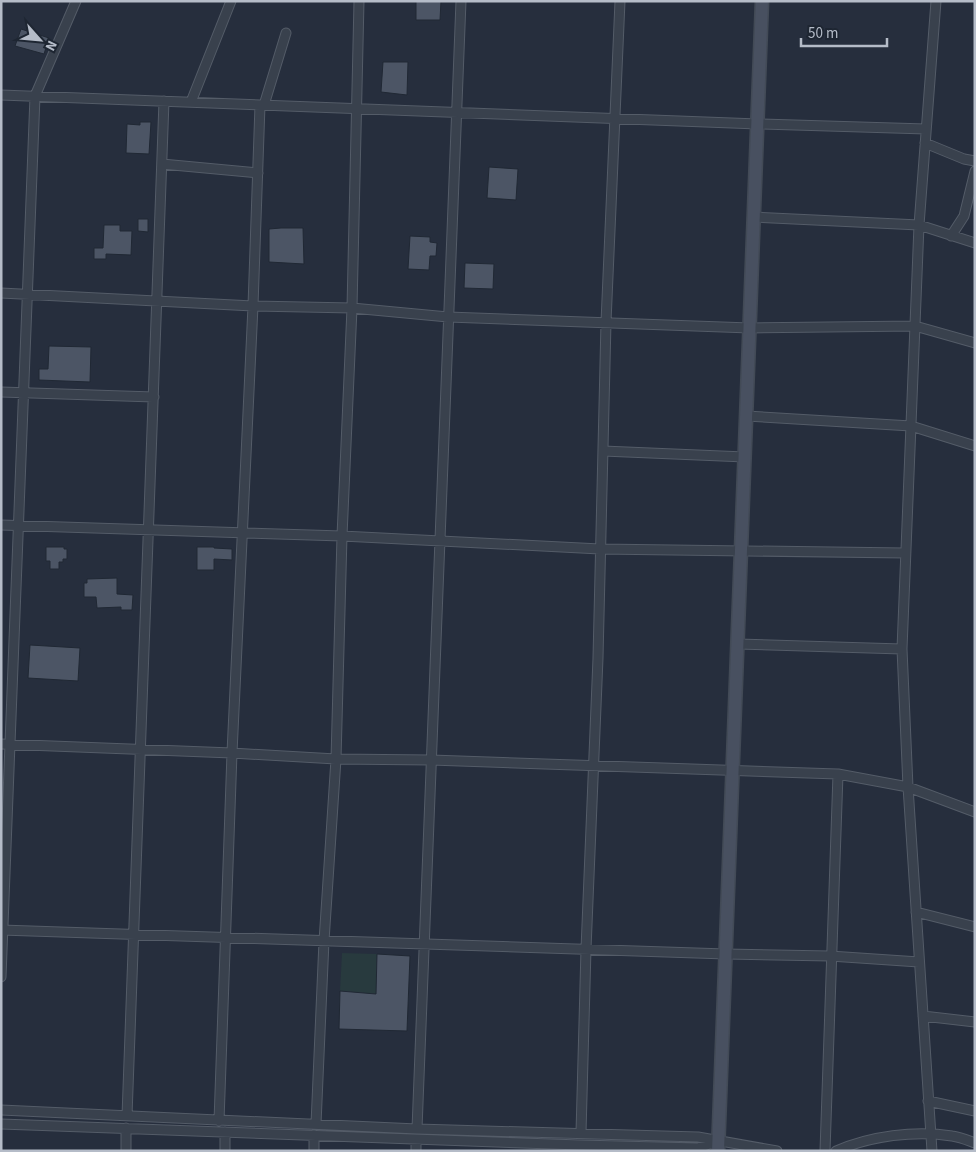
<svg xmlns="http://www.w3.org/2000/svg" width="976" height="1152" font-family="'Source Sans 3',sans-serif">
  <style>
    .green { fill: #283a3e }
    .building { fill: #4c5565; stroke: #202834 }
    .lines { fill: none; stroke-linecap: round; stroke-linejoin: round }
    .street-casing { stroke: #545c68; stroke-width: 11 }
    .secondary-casing { stroke: #424a56; stroke-width: 15 }
    .street { stroke: #39414d; stroke-width: 9 }
    .secondary { stroke: #485060; stroke-width: 12 }
  </style>
  <rect width="100%" height="100%" fill="#262e3d"/>
  <path class="green" d="M342 953 377 954 376 994 340 991Z"/>
  <path class="building" d="M416 1H441L440 20H416Z
    M21 29 49 38 44 54 15 46Z
    M383 62H408L407 95 381 92Z
    M140 122H151L149 154 126 153 127 124 140 125Z
    M489 167 518 169 516 200 487 198Z
    M138 219H148V232L138 231Z
    M104 225H120V231H132L131 255 106 254V259H94V248H103Z
    M281 228H303L304 264 269 262V229Z
    M410 236 430 237V242L437 243 436 256H430L429 270 408 269Z
    M465 263 494 264 493 289 464 288Z
    M49 346 91 347 90 382 39 380V369H48Z
    M46 547H64V549H67V559H63V562H59V569H50V561H46Z
    M197 547H214V548L232 549V560L214 559V570H197Z
    M117 578V594L133 595 132 610H121V607L97 608 96 597H84V583H87V579Z
    M30 645 80 648 78 681 28 678Z
    M377 954 410 956 407 1031 339 1029 340 991 376 994Z"/>
  <g class="lines">
    <defs>
      <path id="street" d="M1 95 758 124 926 129
        M191 102 231 1
        M264 105 286 33
        M925 143 964 159 975 161
        M162 164 258 173
        M754 217 919 225 975 243
        M951 236 964 216 975 171
        M1 293 253 306 352 308 448 317 750 328 915 326 975 343
        M1 392 154 397
        M746 416 911 426 975 446
        M603 451 745 457
        M1 525 342 536 600 549 905 553
        M738 644 902 649
        M1 744 232 753 336 759 431 760 838 774 908 787 975 812
        M916 912 975 927
        M1 930 726 954 830 956 919 962
        M1 977 35 96 76 1
        M923 1016 975 1022
        M928 1101 975 1111
        M1 1110 417 1129 698 1137 777 1151
        M127 1116 164 101
        M219 1121 232 753 253 306 260 105
        M1 1124 580 1145 698 1148 718 1141
        M316 1124 324 941 336 759 342 536 352 308 359 1
        M417 1129 461 1
        M581 1133 586 949 598 658 606 322 620 1
        M126 1151V1128
        M225 1151V1132
        M314 1151V1135
        M416 1151V1140
        M825 1151 838 774
        M836 1151C870 1136 915 1130 952 1136 960 1137 967 1140 975 1143
        M932 1151 908 787 902 649 919 225 936 1"/>
      <path id="secondary" d="M718 1151 762 1"/>
    </defs>
    <use href="#street" class="street-casing"/>
    <use href="#secondary" class="secondary-casing"/>
    <use href="#street" class="street"/>
    <use href="#secondary" class="secondary"/>
  </g>
  <rect width="976" height="1152" fill="none" stroke="#b5bcc8" stroke-width="5"/>
  <g transform="translate(40 40) rotate(117)" stroke="#1e2632" stroke-width="4" paint-order="stroke">
  <path d="M0-4L9 19L0 12L-9 19Z" fill="#b5bcc8"/>
  <text y="-8" font-size="14" font-weight="bold" text-anchor="middle" fill="#b5bcc8">N</text>
  </g>
  <path d="M801 38v8h86v-8" fill="none" stroke="#b5bcc8" stroke-width="2.5"/>
  <text x="808" y="38" font-size="15" fill="#b5bcc8" stroke="#1e2632" stroke-width="4" paint-order="stroke">50 m</text>
</svg>
